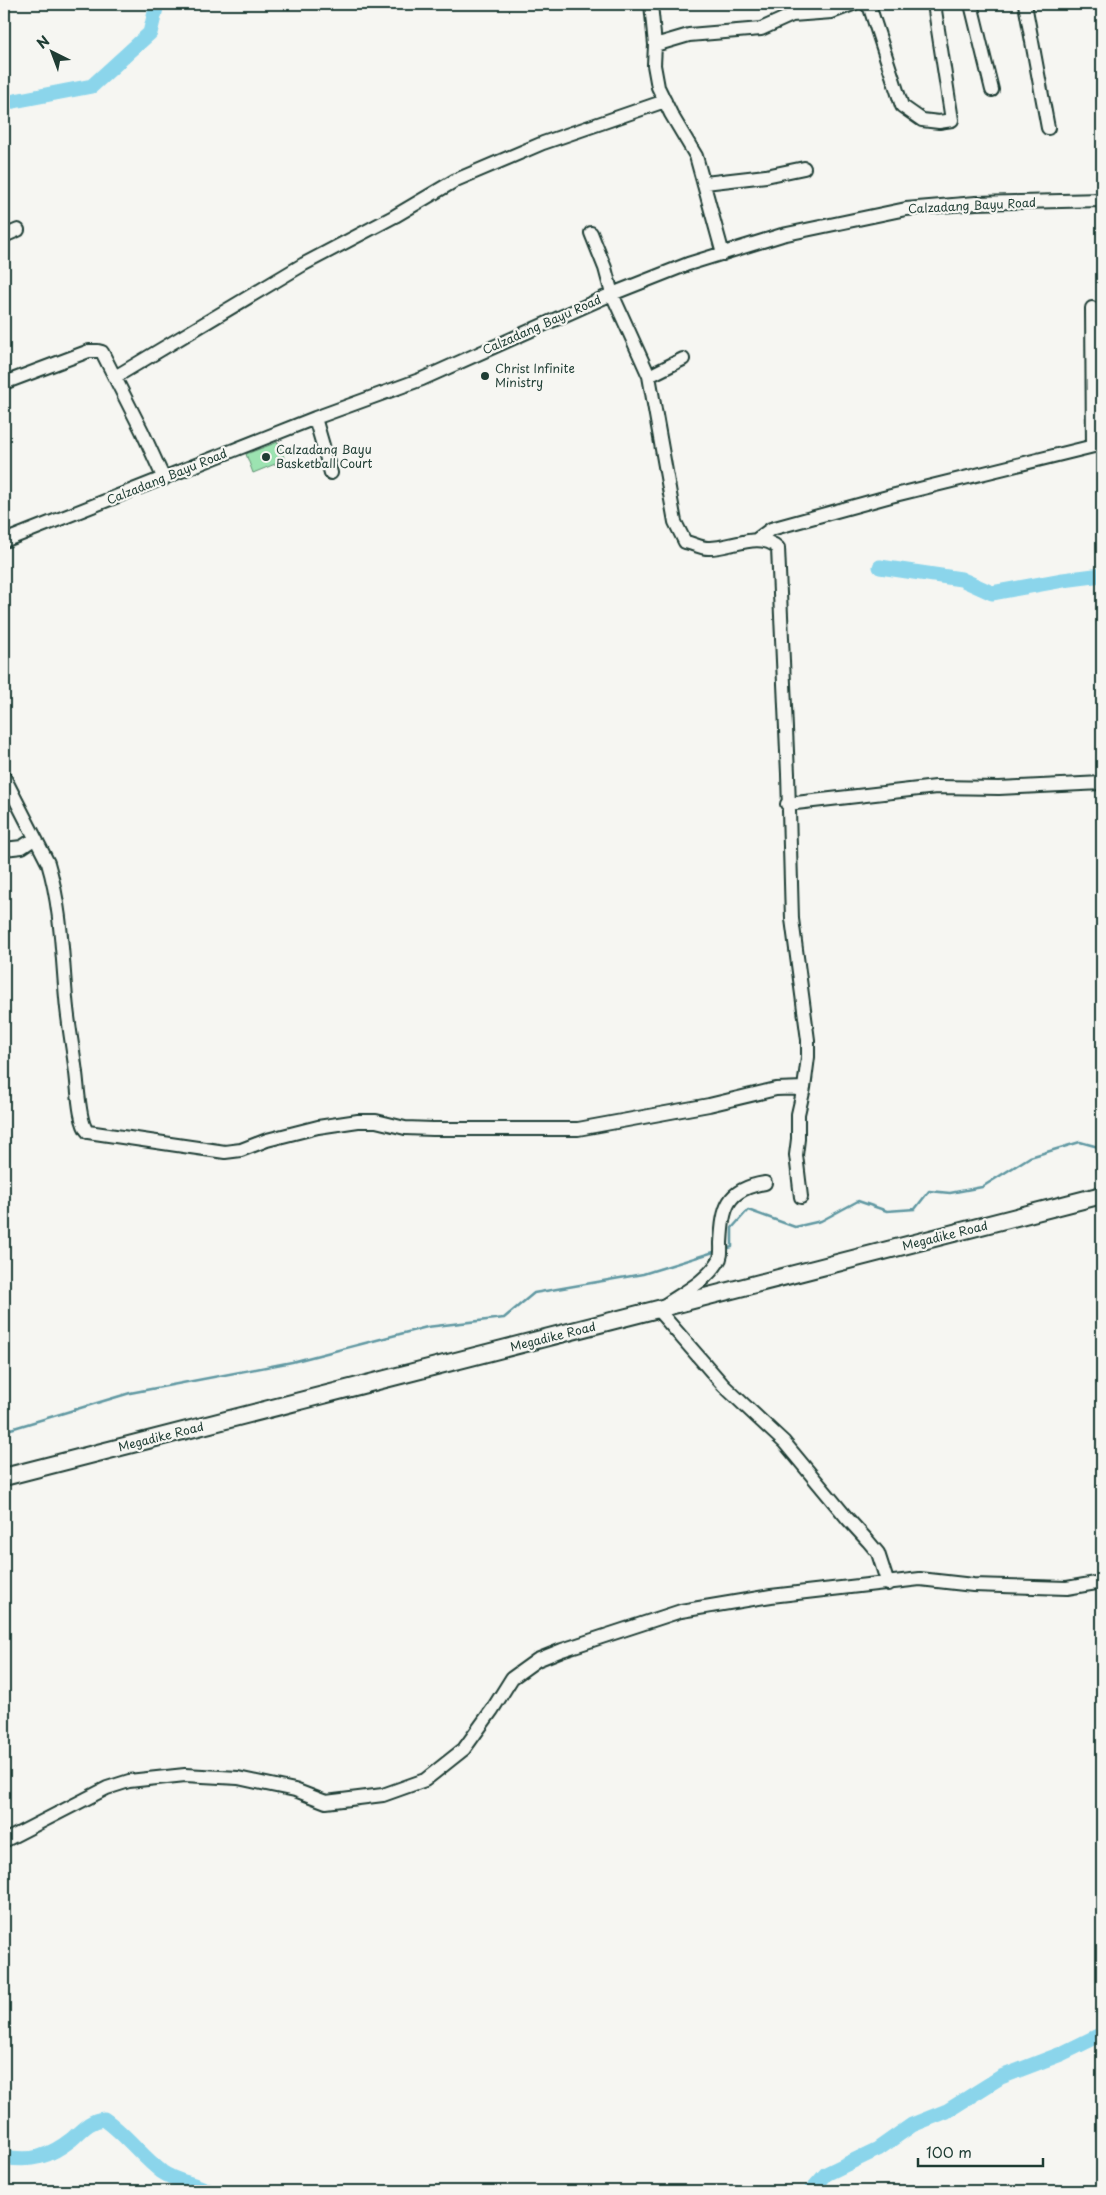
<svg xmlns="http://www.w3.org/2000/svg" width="1106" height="2195" font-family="'Playpen Sans',sans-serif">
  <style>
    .green { fill: #9ce3b1; stroke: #5e9072 }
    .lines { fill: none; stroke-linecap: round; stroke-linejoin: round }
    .stream { stroke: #6098a2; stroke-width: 2.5 }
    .river { stroke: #8bd5eb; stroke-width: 15 }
    .minor-casing { stroke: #1f3d34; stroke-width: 16 }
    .major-casing { stroke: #1f3d34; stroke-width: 20 }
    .minor { stroke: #f6f6f2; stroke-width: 12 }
    .major { stroke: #f6f6f2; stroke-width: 16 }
    .poi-dot { fill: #1f3d34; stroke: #f6f6f2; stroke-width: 2 }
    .labels { text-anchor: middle; stroke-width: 4.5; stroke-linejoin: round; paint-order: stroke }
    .street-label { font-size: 12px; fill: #1f3d34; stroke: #f6f6f2 }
    .poi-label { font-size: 12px; fill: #1f3d34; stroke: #f6f6f2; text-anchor: start }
  </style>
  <rect width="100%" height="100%" fill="#f6f6f2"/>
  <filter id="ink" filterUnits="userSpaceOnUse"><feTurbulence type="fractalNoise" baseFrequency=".02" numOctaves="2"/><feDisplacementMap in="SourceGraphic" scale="10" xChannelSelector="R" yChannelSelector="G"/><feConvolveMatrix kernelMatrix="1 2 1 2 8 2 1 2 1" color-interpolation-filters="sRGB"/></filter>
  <g filter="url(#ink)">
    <path class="green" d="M278 442 285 460 253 473 246 454Z"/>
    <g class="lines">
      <path class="stream" d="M725 1249 732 1247V1228L748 1210 795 1227 821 1221 858 1201 887 1211 915 1209 929 1191 950 1193 982 1187 1030 1157 1080 1142 1102 1148
        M4 1431 130 1393 292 1362 427 1327 504 1318 534 1293 643 1274 717 1251"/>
      <path class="river" d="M4 103 92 86 150 33 157 4
        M880 567 961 579 992 593 1063 580 1102 575
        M4 2157C32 2162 49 2157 72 2139 82 2130 90 2120 104 2119 126 2134 141 2156 162 2172 176 2182 194 2183 209 2191
        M811 2191 826 2174 878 2149 912 2125 947 2111 1001 2077 1061 2054 1102 2034"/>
      <defs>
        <path id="minor" d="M651 4 655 45 654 65 658 87 671 114 696 156 723 254
          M866 4 870 8 902 106 922 120 939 122 952 120 934 4
          M971 4 992 90
          M1025 4 1048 128
          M655 45 689 35 761 29 792 15 832 12 853 4
          M705 183 766 176 804 168
          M591 233 605 268 612 294 649 376 675 522 685 542C692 543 701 548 708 548 729 549 760 530 778 548L788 774 792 919 808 1040V1057L804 1088 798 1114V1139L796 1155 801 1197
          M4 236 18 230
          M1092 308 1093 446
          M649 376 683 359
          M115 377 304 264 395 216 456 180 543 143 665 101
          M4 383 89 351H98L102 352 142 431 164 479
          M315 418 331 473
          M756 540 771 529 891 496 1102 444
          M4 541 315 418 422 379 612 294 688 264 782 235 906 209 976 203 1102 200
          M4 777 48 863C61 906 62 953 66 998 68 1023 73 1048 76 1073 78 1087 79 1124 88 1132L225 1152 241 1150 267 1140 318 1127 358 1121H376L405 1128 433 1129H578L709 1105 776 1089 804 1088
          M787 804 936 787 999 788 1102 783
          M4 849 22 847 34 839
          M765 1183C726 1189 723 1208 721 1243 721 1250 722 1257 718 1262 703 1285 679 1294 658 1310L724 1386 784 1442 847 1518 868 1541 878 1553 888 1584
          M4 1841 107 1788 129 1781 185 1775 238 1778 295 1790 326 1802 383 1795 425 1780 464 1749 492 1710 512 1678 537 1660 562 1650 681 1611 771 1596 920 1579 973 1585 1067 1588 1102 1582"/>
        <path id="major" d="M4 1477 1102 1195"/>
      </defs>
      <use href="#minor" class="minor-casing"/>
      <use href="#major" class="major-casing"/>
      <use href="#minor" class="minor"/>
      <use href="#major" class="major"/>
    </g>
  </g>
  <g class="poi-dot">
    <circle cx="485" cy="376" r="5"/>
    <circle cx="266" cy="457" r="5"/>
  </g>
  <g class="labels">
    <g class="street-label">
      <text transform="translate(972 206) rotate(-3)" y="4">Calzadang Bayu Road</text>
      <text transform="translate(542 325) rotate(-24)" y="4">Calzadang Bayu Road</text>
      <text transform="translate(167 477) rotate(-22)" y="4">Calzadang Bayu Road</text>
      <text transform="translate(945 1236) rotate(-14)" y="4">Megadike Road</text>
      <text transform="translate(553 1337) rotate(-14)" y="4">Megadike Road</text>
      <text transform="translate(161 1437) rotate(-14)" y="4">Megadike Road</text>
    </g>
    <g class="poi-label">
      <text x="495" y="373">Christ Infinite<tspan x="495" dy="14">Ministry</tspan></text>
      <text x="276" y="454">Calzadang Bayu<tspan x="276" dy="14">Basketball Court</tspan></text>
    </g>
  </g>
  <rect width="1106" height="2195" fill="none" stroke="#f6f6f2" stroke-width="20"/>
  <rect x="10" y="10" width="1086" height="2175" fill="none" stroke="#1f3d34" stroke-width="2" filter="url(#ink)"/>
  <g transform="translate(52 52) rotate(318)" stroke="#f6f6f2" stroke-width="4" paint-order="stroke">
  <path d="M0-4L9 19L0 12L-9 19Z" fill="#1f3d34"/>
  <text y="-8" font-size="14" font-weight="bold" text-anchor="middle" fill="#1f3d34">N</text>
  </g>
  <path d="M918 2158v8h125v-8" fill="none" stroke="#1f3d34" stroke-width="2.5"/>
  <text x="926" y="2158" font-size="15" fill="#1f3d34" stroke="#f6f6f2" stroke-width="4" paint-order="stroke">100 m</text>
</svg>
